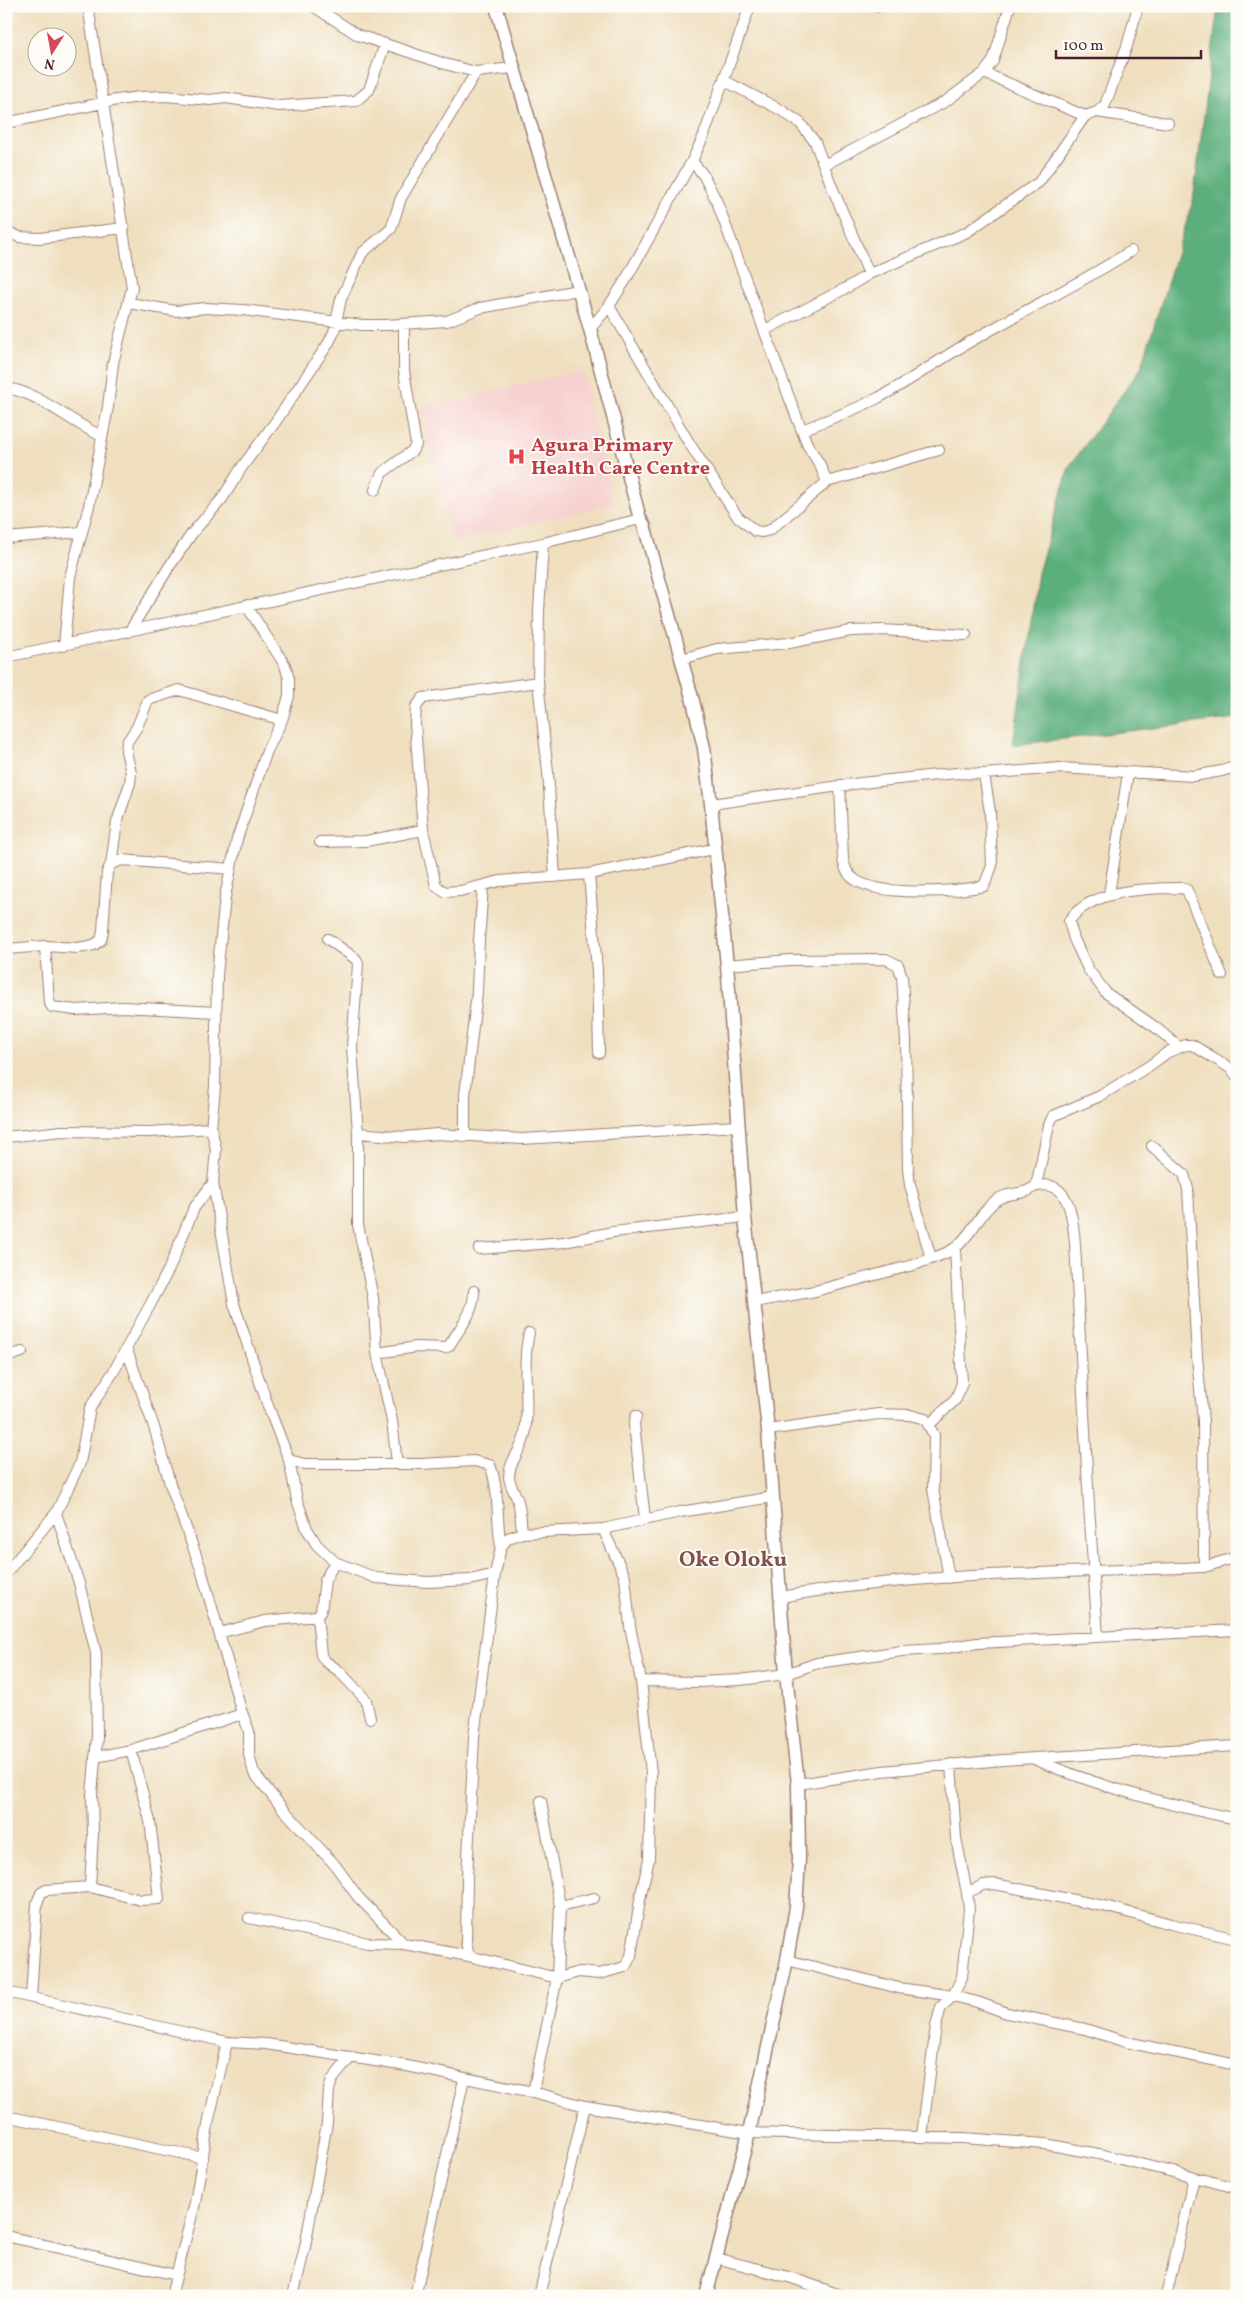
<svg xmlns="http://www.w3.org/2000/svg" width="1243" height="2302" font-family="Vollkorn,serif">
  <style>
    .built { fill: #f7d0cf }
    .forest { fill: #5caf7c; stroke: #536754 }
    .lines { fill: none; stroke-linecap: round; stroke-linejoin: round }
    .minor-casing { stroke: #9c7f75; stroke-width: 12 }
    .tertiary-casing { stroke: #9c7f75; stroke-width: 15 }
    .minor { stroke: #fff; stroke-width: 10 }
    .tertiary { stroke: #fff; stroke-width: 12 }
    .labels { text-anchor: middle; stroke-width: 4; stroke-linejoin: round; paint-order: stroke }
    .health-label { font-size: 20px; font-weight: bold; fill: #be3a42; stroke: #fdfcf7; text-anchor: start }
    .quarter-label { font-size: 22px; font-weight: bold; fill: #81504a; stroke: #fdfcf7 }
  </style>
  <rect width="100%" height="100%" fill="#fdfcf7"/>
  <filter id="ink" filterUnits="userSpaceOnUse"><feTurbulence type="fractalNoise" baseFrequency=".02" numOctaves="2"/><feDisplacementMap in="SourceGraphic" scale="10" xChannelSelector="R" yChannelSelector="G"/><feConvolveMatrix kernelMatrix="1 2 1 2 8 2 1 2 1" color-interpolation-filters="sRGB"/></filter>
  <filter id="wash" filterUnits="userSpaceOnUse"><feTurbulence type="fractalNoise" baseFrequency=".0096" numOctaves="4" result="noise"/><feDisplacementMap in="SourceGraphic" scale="20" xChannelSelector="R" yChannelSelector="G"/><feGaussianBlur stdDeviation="1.12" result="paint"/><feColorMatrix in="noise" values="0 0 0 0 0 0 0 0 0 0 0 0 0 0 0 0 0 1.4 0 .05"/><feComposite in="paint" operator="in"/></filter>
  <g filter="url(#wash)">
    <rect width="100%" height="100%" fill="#efdfbf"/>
    <path class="built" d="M581 370 614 504 454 542 421 409Z"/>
    <path class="forest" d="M1218 6H1237V718L1013 745 1038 573 1069 467 1141 368 1193 201Z"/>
  </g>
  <g filter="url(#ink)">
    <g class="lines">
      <defs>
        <path id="minor" d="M313 6 358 35 445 64 476 72 513 68
          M877 7V6
          M984 73 993 61 1010 6
          M725 81 781 110 800 123 815 142 832 187 869 274
          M1097 112 1168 123
          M6 123 117 100 140 97 165 96 210 100 226 98 279 106 356 101 369 90 385 44
          M692 161 704 176 717 202 781 376 807 444 820 465 827 482
          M824 165 946 101 984 73 1085 116
          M6 231 19 237 40 238 124 228
          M129 303 176 311 206 308 243 310 362 325H386L447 321 480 308 578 290
          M609 306 691 446 737 516 755 531 762 532 770 530 827 482 939 450
          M590 329 609 306 625 281 692 161 704 135 750 6
          M765 330 848 287 869 274 967 232 1039 182 1085 116 1097 112 1105 105 1127 46 1138 6
          M6 388C39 392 71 423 102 436
          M802 430C827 420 852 411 876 399 907 383 936 362 966 344 1021 312 1078 285 1131 251
          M375 490 382 473 412 451 416 445 404 371V324
          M6 538 81 532
          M543 543 539 611 538 682 548 772 555 877
          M129 632 169 567 193 532 222 499 242 467 276 421 328 344 334 332 341 299 362 253 391 229 401 198 476 72
          M64 646 70 577 89 506 108 407 113 363 132 288 88 6
          M6 657 543 543 640 519
          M682 659 717 649 789 643 851 631 882 630 966 635
          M538 682 423 698 416 707 415 723 423 830 436 886 445 892 460 891 500 881 589 874 714 849
          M840 785 843 860C845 868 847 874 854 879 878 897 955 892 984 886L992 866 990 812 984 774
          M711 804 861 783 956 773 984 774 1060 768 1193 776 1222 771 1237 766
          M320 842 366 841 423 830
          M111 864 117 822 130 783 131 773 126 751 127 742 137 727 148 700 179 690 282 720
          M589 874 597 971 599 1053
          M1109 894 1128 773
          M328 939 356 959 358 964 352 1047 358 1133V1225L373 1298 377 1353 392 1421 397 1463
          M45 946 49 1002 52 1007 76 1010 123 1007 216 1012
          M6 949 45 946 78 948 94 945 101 940 103 931 107 872 111 864 122 860 231 869
          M726 965 790 960 886 959 898 965 902 977 906 1041 908 1169 910 1185 931 1258
          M1179 1047 1155 1027 1106 993 1088 969 1074 939 1069 921C1091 889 1147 888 1183 888L1187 890 1222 975
          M358 1133 405 1137 437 1134 522 1139 738 1126
          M6 1137 62 1131 150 1132 211 1128
          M465 1137V1095L477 992 479 941 483 886
          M1152 1146 1184 1174 1188 1189 1197 1357 1203 1421 1204 1567
          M213 1183 234 1304 268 1406 289 1460 297 1500 307 1529 317 1545 335 1562 376 1578 428 1582 470 1580 495 1574
          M1036 1186 1049 1125 1053 1116 1100 1096 1149 1066 1168 1052 1186 1045H1192L1214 1058 1230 1068 1237 1076
          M479 1249 564 1242 613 1232 745 1217
          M754 1302 815 1291 917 1264C929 1259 945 1255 955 1248 971 1236 979 1214 995 1201 1005 1193 1015 1195 1027 1191 1030 1190 1033 1187 1037 1186 1071 1179 1073 1222 1075 1244L1089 1506 1098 1637
          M127 1350 154 1427 170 1484 201 1569 241 1710 249 1731V1755L254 1773 283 1809 335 1865 358 1897 404 1944
          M377 1353 417 1347 445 1348 449 1346C460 1327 474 1314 474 1291
          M6 1357 22 1352
          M636 1416 634 1424 645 1519
          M930 1424 956 1399 962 1383 955 1248
          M768 1430 878 1414 910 1415 925 1419 934 1435 933 1489 949 1578
          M289 1460 305 1464H421L474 1461 490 1465C500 1491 496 1519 501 1547
          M56 1513 79 1583 96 1653 97 1737 92 1795 93 1834 90 1887
          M603 1529 625 1577 630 1626 641 1681
          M522 1533C521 1523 521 1512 518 1502 516 1493 510 1487 509 1477 509 1460 523 1449 525 1434 530 1400 521 1368 529 1333
          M6 1573 56 1513 80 1463 90 1408 114 1371 150 1305 169 1269 194 1208 213 1183 216 1149 211 1128 215 1087 217 975 225 897 237 839 267 751 282 720 289 696V679L285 665 246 605
          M781 1597C921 1572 1063 1573 1204 1567L1237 1557
          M317 1616 321 1655 325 1661 339 1671 366 1700 370 1718
          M219 1633 265 1621 317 1616 321 1611 325 1580 335 1562
          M95 1757 131 1750 242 1714
          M1034 1759C1098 1787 1168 1805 1237 1819
          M951 1764 956 1838 967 1893
          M798 1784 882 1771 1003 1760 1237 1746
          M560 1906 594 1898
          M249 1918 368 1943 404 1944 469 1956 557 1978 579 1972 599 1974 625 1967 631 1956 641 1894 649 1859 651 1773 641 1681 698 1682 740 1680 786 1674 817 1663 902 1651 940 1649 977 1643 1237 1630
          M469 1956 466 1942 467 1877 474 1737 495 1574 501 1547 508 1538 522 1533 603 1529 680 1512 773 1497
          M787 1960 899 1988 953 1996 977 2002 1007 2013 1085 2029 1126 2042 1237 2065
          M6 1992 227 2042 266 2044 407 2066 533 2092 585 2106 749 2133 963 2138 1045 2144 1104 2155 1237 2188
          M31 1997 37 1903 41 1893 46 1890 90 1887 141 1900 159 1899 150 1821 131 1750
          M533 2092 557 1978 560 1906 541 1801
          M6 2116 203 2158
          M922 2136 936 2026 941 2007 953 1996 962 1977 969 1909 967 1893 983 1885 995 1884 1108 1907 1171 1924 1237 1939
          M6 2236 176 2275
          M716 2258 792 2278 843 2296
          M171 2296 195 2203 209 2119 227 2042
          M293 2296 305 2247 327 2123 329 2090 332 2080 350 2058
          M415 2296 464 2079
          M539 2296 585 2106
          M1166 2296 1194 2177"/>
        <path id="tertiary" d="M496 6 590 329 640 519 644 525 693 701 704 748 711 804 728 976 745 1217 768 1430 786 1674 798 1784 799 1859 796 1907 787 1960 749 2133 706 2296"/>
      </defs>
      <use href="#minor" class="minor-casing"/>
      <use href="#tertiary" class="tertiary-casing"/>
      <use href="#minor" class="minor"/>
      <use href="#tertiary" class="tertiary"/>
    </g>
  </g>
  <defs>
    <symbol id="hospital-bare" viewBox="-9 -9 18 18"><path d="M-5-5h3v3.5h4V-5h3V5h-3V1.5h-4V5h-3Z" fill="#e0444e" stroke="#fdfcf7" stroke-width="2.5" paint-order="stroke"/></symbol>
  </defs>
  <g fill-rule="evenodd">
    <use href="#hospital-bare" x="504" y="444" width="25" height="25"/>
  </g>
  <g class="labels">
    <g class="health-label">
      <text x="531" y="451">Agura Primary<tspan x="531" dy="23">Health Care Centre</tspan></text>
    </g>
    <g class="quarter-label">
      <text x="733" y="1566">Oke Oloku</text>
    </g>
  </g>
  <rect width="1243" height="2302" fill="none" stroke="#fdfcf7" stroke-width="25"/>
  <g transform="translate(52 52) rotate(191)"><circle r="24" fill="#fdfcf7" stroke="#b5a4a5"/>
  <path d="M0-4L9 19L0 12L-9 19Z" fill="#d1495b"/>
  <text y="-8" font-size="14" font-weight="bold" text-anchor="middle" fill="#4a1f2b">N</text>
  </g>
  <path d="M1056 50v8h145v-8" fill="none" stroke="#4a1f2b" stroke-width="2.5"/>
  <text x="1063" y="50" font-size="15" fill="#4a1f2b" stroke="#fdfcf7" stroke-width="4" paint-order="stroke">100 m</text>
</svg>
